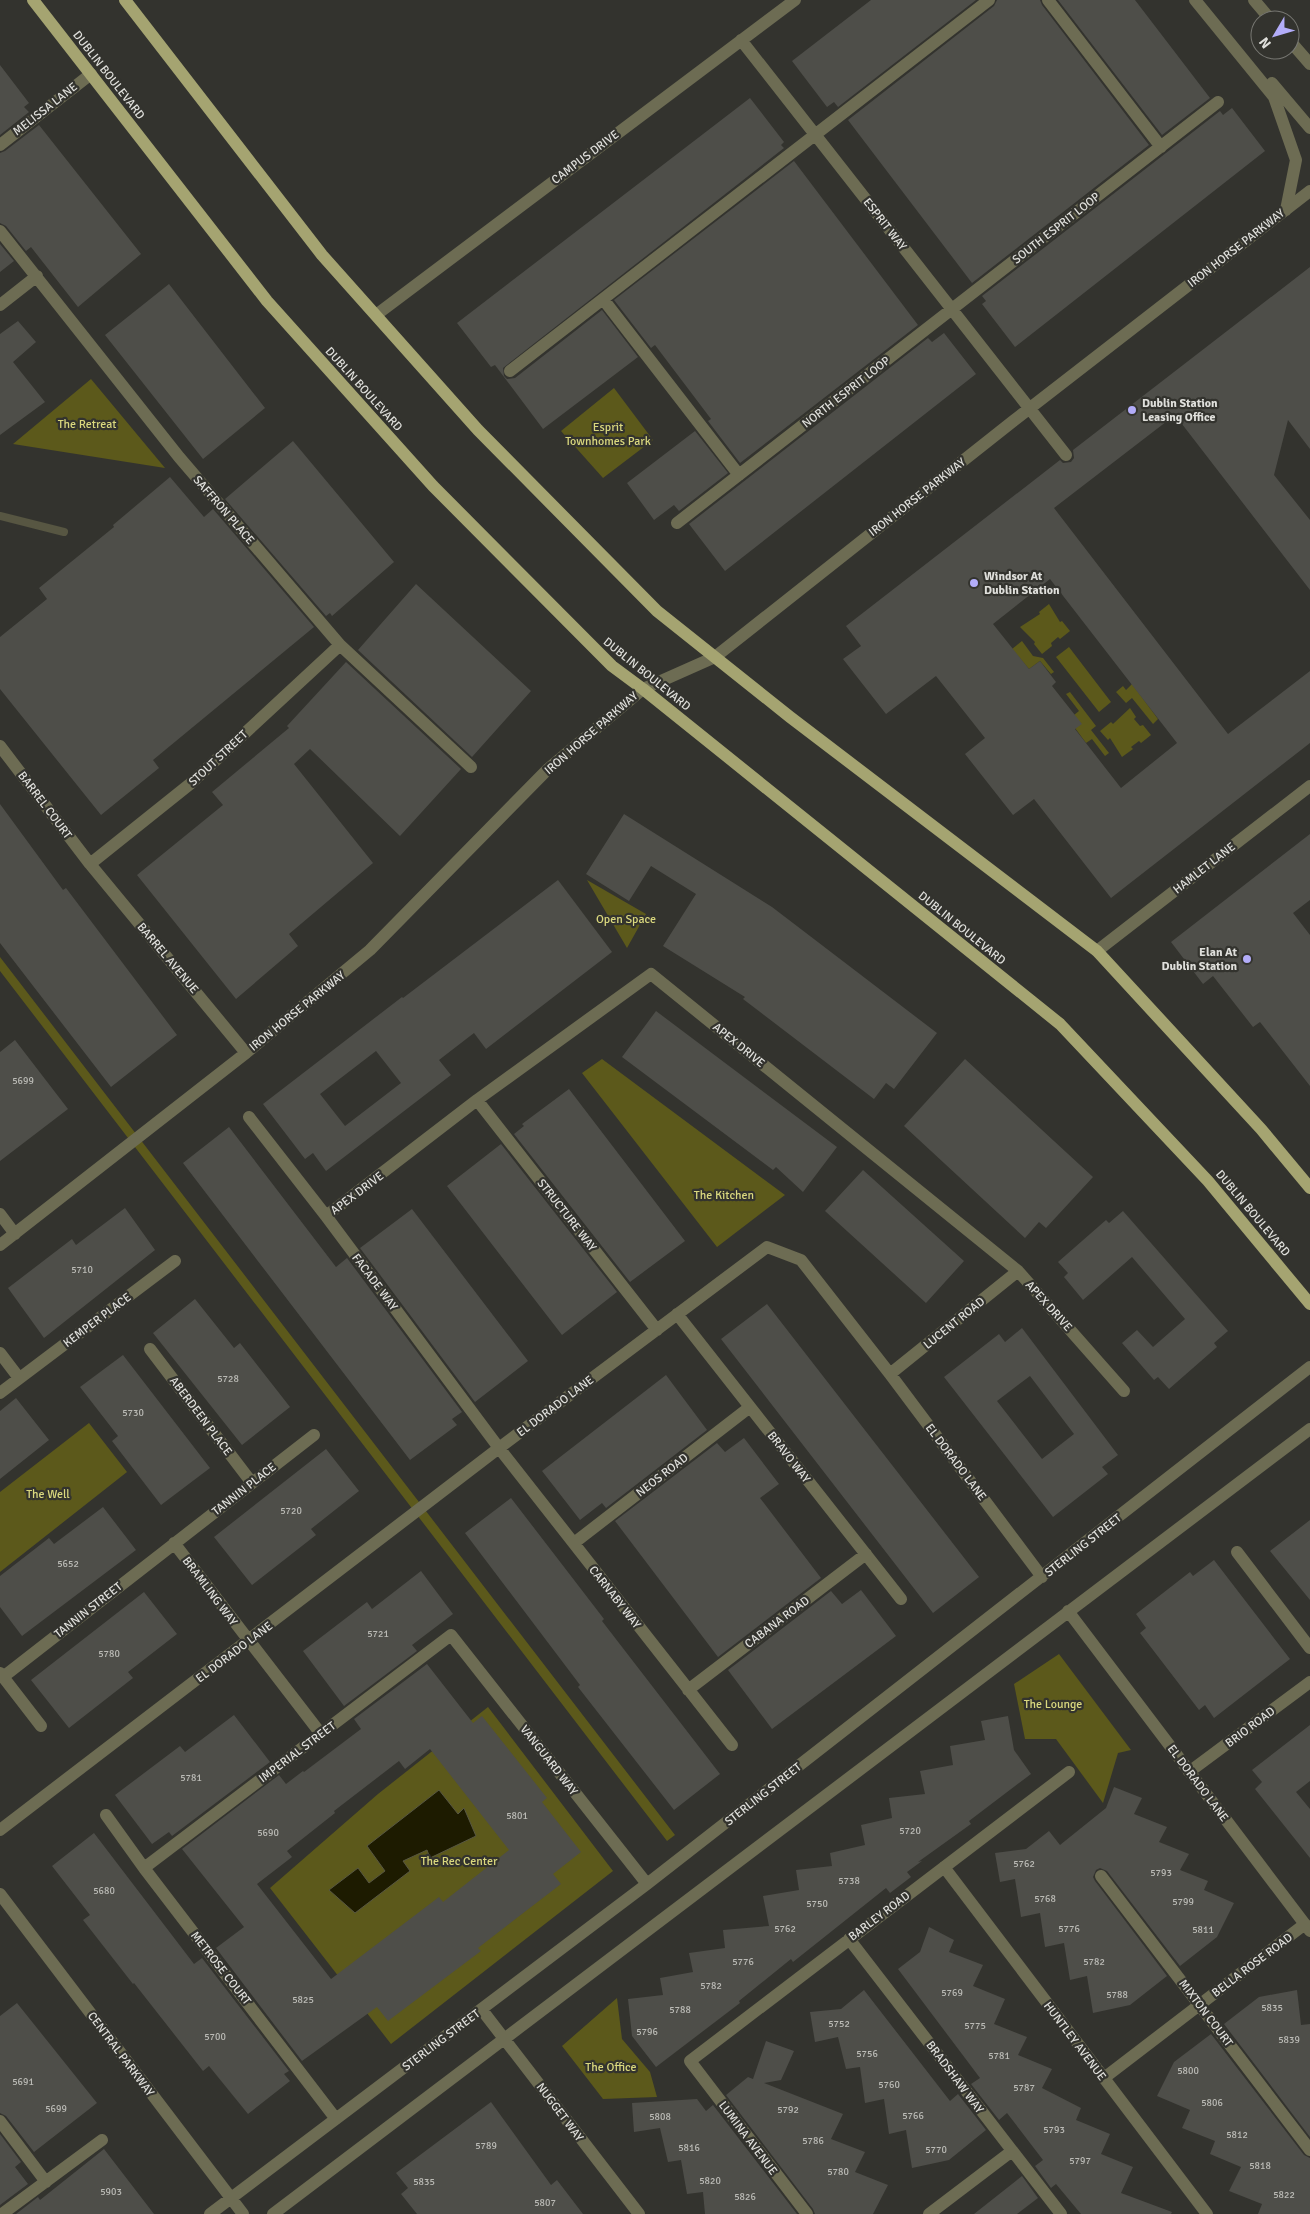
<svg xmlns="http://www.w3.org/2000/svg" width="1310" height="2214" font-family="Signika,sans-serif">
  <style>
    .green { fill: #5c591b }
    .water { fill: #1d1b00; stroke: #575642 }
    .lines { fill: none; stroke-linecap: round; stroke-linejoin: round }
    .stream { stroke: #575642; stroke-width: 8 }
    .building { fill: #4e4e49; fill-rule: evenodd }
    .minor { stroke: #6d6c53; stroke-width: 12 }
    .major { stroke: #a5a471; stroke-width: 12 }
    .poi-dot { fill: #b3adf9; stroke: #33332e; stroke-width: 2 }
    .labels { text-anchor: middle; stroke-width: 4.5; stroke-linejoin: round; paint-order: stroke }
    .number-label { font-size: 10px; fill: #bbbbb6 }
    .street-label { font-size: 12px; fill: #dfdfdb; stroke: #33332e }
    .poi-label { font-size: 12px; font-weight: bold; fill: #dfdfdb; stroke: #33332e; text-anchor: start }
    .park-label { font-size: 12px; fill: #dad87e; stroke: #33332e }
  </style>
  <rect width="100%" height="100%" fill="#33332e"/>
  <path class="green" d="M91 379 165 468 13 444Z
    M614 388 653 440 603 478 561 431Z
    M1049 604 1060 622 1062 621 1070 631 1060 639 1058 637 1051 643 1052 646 1042 654 1034 644 1035 642 1020 627 1040 614 1039 612Z
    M1022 641 1033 656 1043 658 1054 672 1051 674 1040 661 1029 669 1012 649Z
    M1069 647 1111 702 1099 712 1056 657Z
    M1132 684 1158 719 1153 724 1132 698 1126 703 1116 692 1123 686 1126 690Z
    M1070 692 1096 726 1091 730 1109 753 1105 756 1092 739 1086 743 1075 728 1074 715 1079 711 1066 694Z
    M1130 708 1136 717 1134 719 1140 726 1143 725 1151 735 1141 743 1139 741 1131 747 1133 749 1122 757 1110 738 1108 740 1100 731 1111 722 1113 724Z
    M587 880 646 914 627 948Z
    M0 957 675 1835 667 1841 0 971Z
    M602 1059 785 1195 717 1247 582 1073Z
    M89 1423 127 1472 0 1572V1492Z
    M1059 1654 1131 1750 1118 1753 1103 1803 1056 1739H1025L1014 1684Z
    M488 1707 613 1871 391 2044 270 1888 378 1794Z
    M617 1998 622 2039 650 2072 657 2097 603 2099 562 2046Z"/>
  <path class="water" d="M439 1790 458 1814 464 1808 476 1836 430 1858 427 1850 403 1861 410 1871 355 1913 329 1890 358 1868 369 1883 385 1871 367 1846Z"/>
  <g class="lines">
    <path class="stream" d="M0 516 64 532"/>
  </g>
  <path class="building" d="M871 0H976L838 107 834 102 827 107 792 61Z
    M997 0H1040L1042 5 1149 145 972 283 848 120 994 6Z
    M1058 0H1135L1210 98 1162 135Z
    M0 65 29 103 24 107 29 112 0 135Z
    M750 98 784 142 781 145 784 148 503 368 504 376 507 379 515 378 602 310 638 357 543 429 495 365 491 367 457 323Z
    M1232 108 1265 151 1015 347 982 304 986 301 982 296 1220 111 1223 115Z
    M39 125 141 254 78 307 31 247 26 251 6 226 0 223V153L5 151Z
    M794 161 918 325 740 463 708 421 711 419 655 345 651 348 614 300Z
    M0 244 14 261 0 272Z
    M1310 267V449L1288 420 1274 475 1310 520V590L1175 415 1054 508 1228 734 1310 671V743L1111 898 1034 799 1013 815 965 754 985 738 936 676 886 714 843 659 861 646 846 626 1060 460 1063 463 1071 462 1074 458 1073 450ZM1050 579 1177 743 1121 788 1075 729 1082 724 1052 686 1056 682 1040 661 1029 669 993 624Z
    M169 284 265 408 203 459 105 335Z
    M18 321 36 342 13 362 45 402 0 435V334Z
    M944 333 976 374 725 571 689 524 928 338 932 342Z
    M695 431 728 473 679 511 674 505 654 520 627 483Z
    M293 441 394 562 332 616 330 613 326 616 225 499Z
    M170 477 204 517 213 509 314 627 153 760 159 768 101 815 0 689V637L47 599 39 588 114 527 113 525Z
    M416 584 531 691 472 757 358 650Z
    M346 662 461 769 400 836 310 749 294 764 373 863 289 934 298 946 236 999 137 875 223 805 212 792 289 728 287 726Z
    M0 804 63 890 66 888 177 1035 111 1087 0 943Z
    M624 814 772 907 937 1033 894 1089 886 1083 874 1099 743 999 745 997 663 946 696 894 651 866 629 901 586 874Z
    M1310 834V900L1293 913 1310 935V1086L1260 1022 1253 1027 1213 976 1203 984 1171 942Z
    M558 880 612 952 486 1049 474 1033 439 1060 451 1075 326 1171 313 1153 305 1159 263 1104 402 997 403 998ZM376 1051 401 1083 345 1126 320 1094Z
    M656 1011 837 1147 803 1192 776 1167 773 1170 622 1057Z
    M15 1040 68 1109 0 1161V1052Z
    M965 1059 1093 1177 1046 1228 1039 1222 1025 1238 904 1126Z
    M569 1089 685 1241 630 1282 514 1134 524 1126 522 1124Z
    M229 1127 336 1267 347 1258 462 1412 452 1419 457 1425 410 1460 183 1163Z
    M501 1144 617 1292 562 1335 447 1186Z
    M863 1170 964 1261 926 1303 825 1211Z
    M125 1208 155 1250 44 1338 8 1288 72 1239 76 1245Z
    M412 1209 528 1361 475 1402 360 1248Z
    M1123 1211 1228 1331 1214 1343 1217 1347 1169 1389 1158 1377 1154 1380 1122 1343 1137 1330 1153 1347 1185 1319 1132 1257 1083 1300 1064 1277 1068 1273 1058 1262 1106 1220 1109 1223Z
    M195 1299 234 1348 240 1343 290 1407 242 1445 153 1333Z
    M767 1304 979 1577 933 1613 721 1339Z
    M1022 1328 1118 1455 1102 1467 1108 1474 1053 1517 944 1377 999 1334 1005 1342ZM1030 1376 1074 1434 1042 1459 997 1401Z
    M123 1355 210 1468 161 1505 112 1441 118 1436 80 1387Z
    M666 1375 707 1430 606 1508 602 1503 580 1520 542 1471Z
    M16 1398 49 1440 0 1479V1411Z
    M744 1438 779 1484 760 1498 821 1578 718 1657 615 1521 717 1443 725 1452Z
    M326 1449 359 1491 311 1529 316 1535 252 1585 214 1537Z
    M511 1498 604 1619 602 1621 720 1774 674 1810 578 1687 580 1685 465 1533Z
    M103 1507 136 1550 22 1636 0 1607V1576L49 1538 54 1544Z
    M1310 1520V1600L1270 1551Z
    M1214 1560 1290 1659 1214 1718 1205 1705 1199 1710 1140 1633 1146 1628 1136 1614 1190 1572 1193 1576Z
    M421 1571 453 1614 412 1645 417 1651 344 1706 303 1651 367 1602 372 1609Z
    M861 1590 896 1636 772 1729 728 1670 831 1591 842 1604Z
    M144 1592 177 1634 128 1672 133 1678 69 1728 31 1680Z
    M427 1664 473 1723 482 1716 547 1798 542 1802 581 1852 553 1874 561 1884 478 1948 481 1951 388 2021 377 2007 302 2061 216 1948 244 1927 182 1849 279 1775 286 1784 303 1771 304 1772 361 1729 354 1719ZM430 1749 509 1850 443 1902 439 1897 331 1979 257 1884 292 1857 287 1851 335 1813 334 1811 399 1761 405 1769Z
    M234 1715 270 1762 172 1836 169 1832 152 1844 115 1795 180 1746 185 1752Z
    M1008 1716 1014 1750 1031 1774 969 1821 971 1824 918 1862 922 1861 907 1872 911 1877 890 1893 886 1888 793 1962 791 1959 739 2001 740 2003 656 2067 632 2036 628 1999 663 1995 660 1978 693 1972 689 1953 725 1948 723 1930 769 1926 763 1896 799 1890 796 1870 832 1866 830 1853 865 1845 861 1825 892 1818 889 1798 925 1794 920 1771 953 1765 950 1746 985 1740 981 1721Z
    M1310 1725V1781L1296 1792 1310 1809V1858L1255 1789 1262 1782 1252 1770Z
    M1114 1787 1142 1798 1134 1814 1167 1827 1159 1842 1189 1854 1180 1870 1208 1881 1204 1890 1234 1903 1217 1937 1180 1966 1107 1871 1100 1868 1096 1870 1093 1877 1095 1881 1167 1976 1130 2005 1093 2013 1087 1976 1070 1980 1064 1943 1045 1947 1040 1913 1021 1917 1015 1879 1000 1882 995 1853 1026 1849 1049 1831 1060 1845 1106 1808Z
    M94 1833 194 1964 202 1958 289 2071 284 2074 290 2081 248 2114 209 2066 203 2071 134 1983 133 1984 83 1920 90 1915 52 1866Z
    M929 1927 954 1940 949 1952 983 1965 973 1986 1005 1999 994 2024 1027 2037 1018 2055 1052 2069 1042 2088 1081 2108 1076 2120 1110 2134 1101 2154 1133 2167 1121 2193 1172 2212 1171 2214H1081L1056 2184 1051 2188 1035 2166 1043 2160 1007 2113 999 2120 971 2084 980 2078 898 1969 920 1952Z
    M864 1990 950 2101 958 2094 986 2130 949 2160 912 2168 906 2130 889 2134 884 2099 865 2103 860 2067 846 2069 838 2037 815 2042 810 2012 841 2009Z
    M1297 1990 1301 2025 1310 2024V2137L1224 2024 1259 1997Z
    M17 2003 97 2103 34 2152 6 2116 0 2113V2016Z
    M1211 2034 1304 2155 1310 2158V2214H1258L1262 2204 1229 2191 1241 2167 1210 2154 1215 2141 1182 2128 1190 2110 1157 2096 1174 2062Z
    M766 2041 794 2051 781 2080 764 2083 843 2114 831 2139 865 2152 855 2172 888 2185 873 2214H815L813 2209 726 2095 748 2077 753 2079Z
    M697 2099 706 2111 713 2105 797 2214H705L703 2192 687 2194 681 2160 668 2162 660 2128 634 2132 632 2103Z
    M491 2102 551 2185 557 2180 583 2214H417L401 2194 408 2188 396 2173Z
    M0 2134 21 2162 15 2167 28 2184 0 2205Z
    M104 2149 154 2214H16L38 2197 40 2200Z
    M1022 2176 1038 2198 1017 2214H974Z"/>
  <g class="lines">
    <path class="minor" d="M1048 0 1161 147
      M1195 0 1274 97 1296 160 1286 210
      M1254 0 1271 20
      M741 40 1066 455
      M1290 41 1310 64
      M1272 83 1310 128
      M0 145 91 74
      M0 231 179 457 340 645 471 767
      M603 299 739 475
      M0 305 37 276
      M376 315 795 0
      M510 371 989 0
      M677 523 1218 102
      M0 746 90 864 246 1053
      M90 864 190 784 340 645
      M1097 951 1310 786
      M477 1100 657 1330
      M249 1117 326 1216 499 1448 732 1745
      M0 1214 15 1234
      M326 1216 477 1100 651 974 1018 1271 1124 1391
      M0 1245 246 1053 370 950 548 769 643 689 715 657 1012 422 1310 191
      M677 1314 901 1599
      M150 1349 252 1483
      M0 1353 19 1378
      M890 1374 1018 1271
      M0 1393 175 1261
      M174 1543 321 1734
      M574 1543 750 1407
      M1237 1552 1310 1648
      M1068 1611 1310 1931
      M0 1673 41 1726
      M3 1677 314 1435
      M688 1690 866 1554
      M1189 1772 1310 1682
      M106 1815 144 1868 336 2119
      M0 1830 499 1448 767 1247 801 1260 890 1374 1042 1577
      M944 1867 1207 2214
      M144 1868 451 1635 647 1884
      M1101 1876 1310 2150
      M0 1894 243 2214
      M849 1939 1061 2214
      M482 2010 639 2214
      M1104 2078 1305 1924
      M0 2121 46 2182
      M2 2214 102 2140
      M210 2214 647 1884 1310 1367
      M273 2214C620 1954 964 1690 1310 1429
      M807 2214 690 2061 1069 1772
      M929 2214 1012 2151"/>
    <path class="major" d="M33 0 267 301 433 486 612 666 643 689 1060 1024 1208 1181 1310 1304
      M125 0 322 255 478 430 657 611 790 717 1097 951 1261 1129 1310 1188"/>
  </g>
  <g class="poi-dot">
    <circle cx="1132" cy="410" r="5"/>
    <circle cx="974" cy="583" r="5"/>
    <circle cx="1247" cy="959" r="5"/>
  </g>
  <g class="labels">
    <g class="number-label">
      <text x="23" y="1084">5699</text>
      <text x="82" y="1273">5710</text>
      <text x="228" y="1382">5728</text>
      <text x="133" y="1416">5730</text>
      <text x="291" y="1514">5720</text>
      <text x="68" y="1567">5652</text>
      <text x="378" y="1637">5721</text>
      <text x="109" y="1657">5780</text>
      <text x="191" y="1781">5781</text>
      <text x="517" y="1819">5801</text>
      <text x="910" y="1834">5720</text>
      <text x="268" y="1836">5690</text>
      <text x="1024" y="1867">5762</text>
      <text x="1161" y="1876">5793</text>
      <text x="849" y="1884">5738</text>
      <text x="104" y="1894">5680</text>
      <text x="1045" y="1902">5768</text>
      <text x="1183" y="1905">5799</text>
      <text x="817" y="1907">5750</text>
      <text x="785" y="1932">5762</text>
      <text x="1069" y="1932">5776</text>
      <text x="1203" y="1933">5811</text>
      <text x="743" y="1965">5776</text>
      <text x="1094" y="1965">5782</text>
      <text x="711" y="1989">5782</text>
      <text x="952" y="1996">5769</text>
      <text x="1117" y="1998">5788</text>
      <text x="303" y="2003">5825</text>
      <text x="1272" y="2011">5835</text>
      <text x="680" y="2013">5788</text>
      <text x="839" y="2027">5752</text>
      <text x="975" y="2029">5775</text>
      <text x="647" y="2035">5796</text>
      <text x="215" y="2040">5700</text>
      <text x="1289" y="2043">5839</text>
      <text x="867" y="2057">5756</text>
      <text x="999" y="2059">5781</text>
      <text x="1188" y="2074">5800</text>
      <text x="23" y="2085">5691</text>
      <text x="889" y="2088">5760</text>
      <text x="1024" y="2091">5787</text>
      <text x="1212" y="2106">5806</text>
      <text x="56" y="2112">5699</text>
      <text x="788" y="2113">5792</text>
      <text x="913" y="2119">5766</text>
      <text x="660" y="2120">5808</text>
      <text x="1054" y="2133">5793</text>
      <text x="1237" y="2138">5812</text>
      <text x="813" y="2144">5786</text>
      <text x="486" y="2149">5789</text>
      <text x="689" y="2151">5816</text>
      <text x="936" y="2153">5770</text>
      <text x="1080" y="2164">5797</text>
      <text x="1260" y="2169">5818</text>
      <text x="838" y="2175">5780</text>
      <text x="710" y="2184">5820</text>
      <text x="424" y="2185">5835</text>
      <text x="111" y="2195">5903</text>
      <text x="1284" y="2198">5822</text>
      <text x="745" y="2200">5826</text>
      <text x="545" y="2206">5807</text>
    </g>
    <g class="street-label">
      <text transform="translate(109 75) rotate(52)" y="4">DUBLIN BOULEVARD</text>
      <text transform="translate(45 109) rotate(-38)" y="4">MELISSA LANE</text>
      <text transform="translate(585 157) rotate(-37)" y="4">CAMPUS DRIVE</text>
      <text transform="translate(885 224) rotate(52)" y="4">ESPRIT WAY</text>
      <text transform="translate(1056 228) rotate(-38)" y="4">SOUTH ESPRIT LOOP</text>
      <text transform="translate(1236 248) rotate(-38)" y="4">IRON HORSE PARKWAY</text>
      <text transform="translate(364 389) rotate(48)" y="4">DUBLIN BOULEVARD</text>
      <text transform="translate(846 392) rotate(-38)" y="4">NORTH ESPRIT LOOP</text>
      <text transform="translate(917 497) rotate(-38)" y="4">IRON HORSE PARKWAY</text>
      <text transform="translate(224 510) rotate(49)" y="4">SAFFRON PLACE</text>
      <text transform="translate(647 674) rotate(39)" y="4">DUBLIN BOULEVARD</text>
      <text transform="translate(591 733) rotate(-41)" y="4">IRON HORSE PARKWAY</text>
      <text transform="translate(218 758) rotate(-43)" y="4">STOUT STREET</text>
      <text transform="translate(45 805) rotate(53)" y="4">BARREL COURT</text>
      <text transform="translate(1204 868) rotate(-38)" y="4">HAMLET LANE</text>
      <text transform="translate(962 928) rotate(39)" y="4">DUBLIN BOULEVARD</text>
      <text transform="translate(168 958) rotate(50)" y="4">BARREL AVENUE</text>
      <text transform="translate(297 1011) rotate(-39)" y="4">IRON HORSE PARKWAY</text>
      <text transform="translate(739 1045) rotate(39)" y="4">APEX DRIVE</text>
      <text transform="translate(357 1193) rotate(-37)" y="4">APEX DRIVE</text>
      <text transform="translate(1253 1213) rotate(50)" y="4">DUBLIN BOULEVARD</text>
      <text transform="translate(567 1215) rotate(52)" y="4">STRUCTURE WAY</text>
      <text transform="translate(375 1282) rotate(53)" y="4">FACADE WAY</text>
      <text transform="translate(1049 1306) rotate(48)" y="4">APEX DRIVE</text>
      <text transform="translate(97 1320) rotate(-37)" y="4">KEMPER PLACE</text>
      <text transform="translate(954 1323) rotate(-39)" y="4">LUCENT ROAD</text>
      <text transform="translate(555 1406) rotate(-37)" y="4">EL DORADO LANE</text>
      <text transform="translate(201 1416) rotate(53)" y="4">ABERDEEN PLACE</text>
      <text transform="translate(789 1457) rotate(52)" y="4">BRAVO WAY</text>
      <text transform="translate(956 1462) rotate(53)" y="4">EL DORADO LANE</text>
      <text transform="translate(662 1475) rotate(-38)" y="4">NEOS ROAD</text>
      <text transform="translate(244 1489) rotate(-38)" y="4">TANNIN PLACE</text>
      <text transform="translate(1083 1545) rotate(-38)" y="4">STERLING STREET</text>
      <text transform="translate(210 1591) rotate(53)" y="4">BRAMLING WAY</text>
      <text transform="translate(615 1597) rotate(52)" y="4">CARNABY WAY</text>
      <text transform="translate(88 1610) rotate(-38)" y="4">TANNIN STREET</text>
      <text transform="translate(777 1622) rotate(-37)" y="4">CABANA ROAD</text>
      <text transform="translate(234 1652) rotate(-37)" y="4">EL DORADO LANE</text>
      <text transform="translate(1250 1727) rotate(-37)" y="4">BRIO ROAD</text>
      <text transform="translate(297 1752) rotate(-37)" y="4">IMPERIAL STREET</text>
      <text transform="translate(549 1760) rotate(52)" y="4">VANGUARD WAY</text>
      <text transform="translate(1198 1783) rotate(53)" y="4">EL DORADO LANE</text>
      <text transform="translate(763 1794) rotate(-38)" y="4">STERLING STREET</text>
      <text transform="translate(879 1916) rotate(-37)" y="4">BARLEY ROAD</text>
      <text transform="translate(1252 1965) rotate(-37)" y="4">BELLA ROSE ROAD</text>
      <text transform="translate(221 1968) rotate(52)" y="4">METROSE COURT</text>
      <text transform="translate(1206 2013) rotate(53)" y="4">MIXTON COURT</text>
      <text transform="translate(441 2040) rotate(-37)" y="4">STERLING STREET</text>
      <text transform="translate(1075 2041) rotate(53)" y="4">HUNTLEY AVENUE</text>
      <text transform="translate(121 2054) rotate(53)" y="4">CENTRAL PARKWAY</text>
      <text transform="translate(955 2077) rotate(53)" y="4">BRADSHAW WAY</text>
      <text transform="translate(560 2112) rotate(53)" y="4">NUGGET WAY</text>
      <text transform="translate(748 2138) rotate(53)" y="4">LUMINA AVENUE</text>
    </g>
    <g class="poi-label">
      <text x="1142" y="407">Dublin Station<tspan x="1142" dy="14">Leasing Office</tspan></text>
      <text x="984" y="580">Windsor At<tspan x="984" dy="14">Dublin Station</tspan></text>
      <text x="1237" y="956" text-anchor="end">Elan At<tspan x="1237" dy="14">Dublin Station</tspan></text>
    </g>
    <g class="park-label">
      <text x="87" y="428">The Retreat</text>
      <text x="608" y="431">Esprit<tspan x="608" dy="14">Townhomes Park</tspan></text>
      <text x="626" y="923">Open Space</text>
      <text x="724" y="1199">The Kitchen</text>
      <text x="48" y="1498">The Well</text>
      <text x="1053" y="1708">The Lounge</text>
      <text x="459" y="1865">The Rec Center</text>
      <text x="611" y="2071">The Office</text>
    </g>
  </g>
  <g transform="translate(1275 35) rotate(232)"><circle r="24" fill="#33332e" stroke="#787873"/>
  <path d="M0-4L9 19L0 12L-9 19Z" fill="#b3adf9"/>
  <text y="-8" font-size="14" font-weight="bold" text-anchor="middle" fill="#dfdfdb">N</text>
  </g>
</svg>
